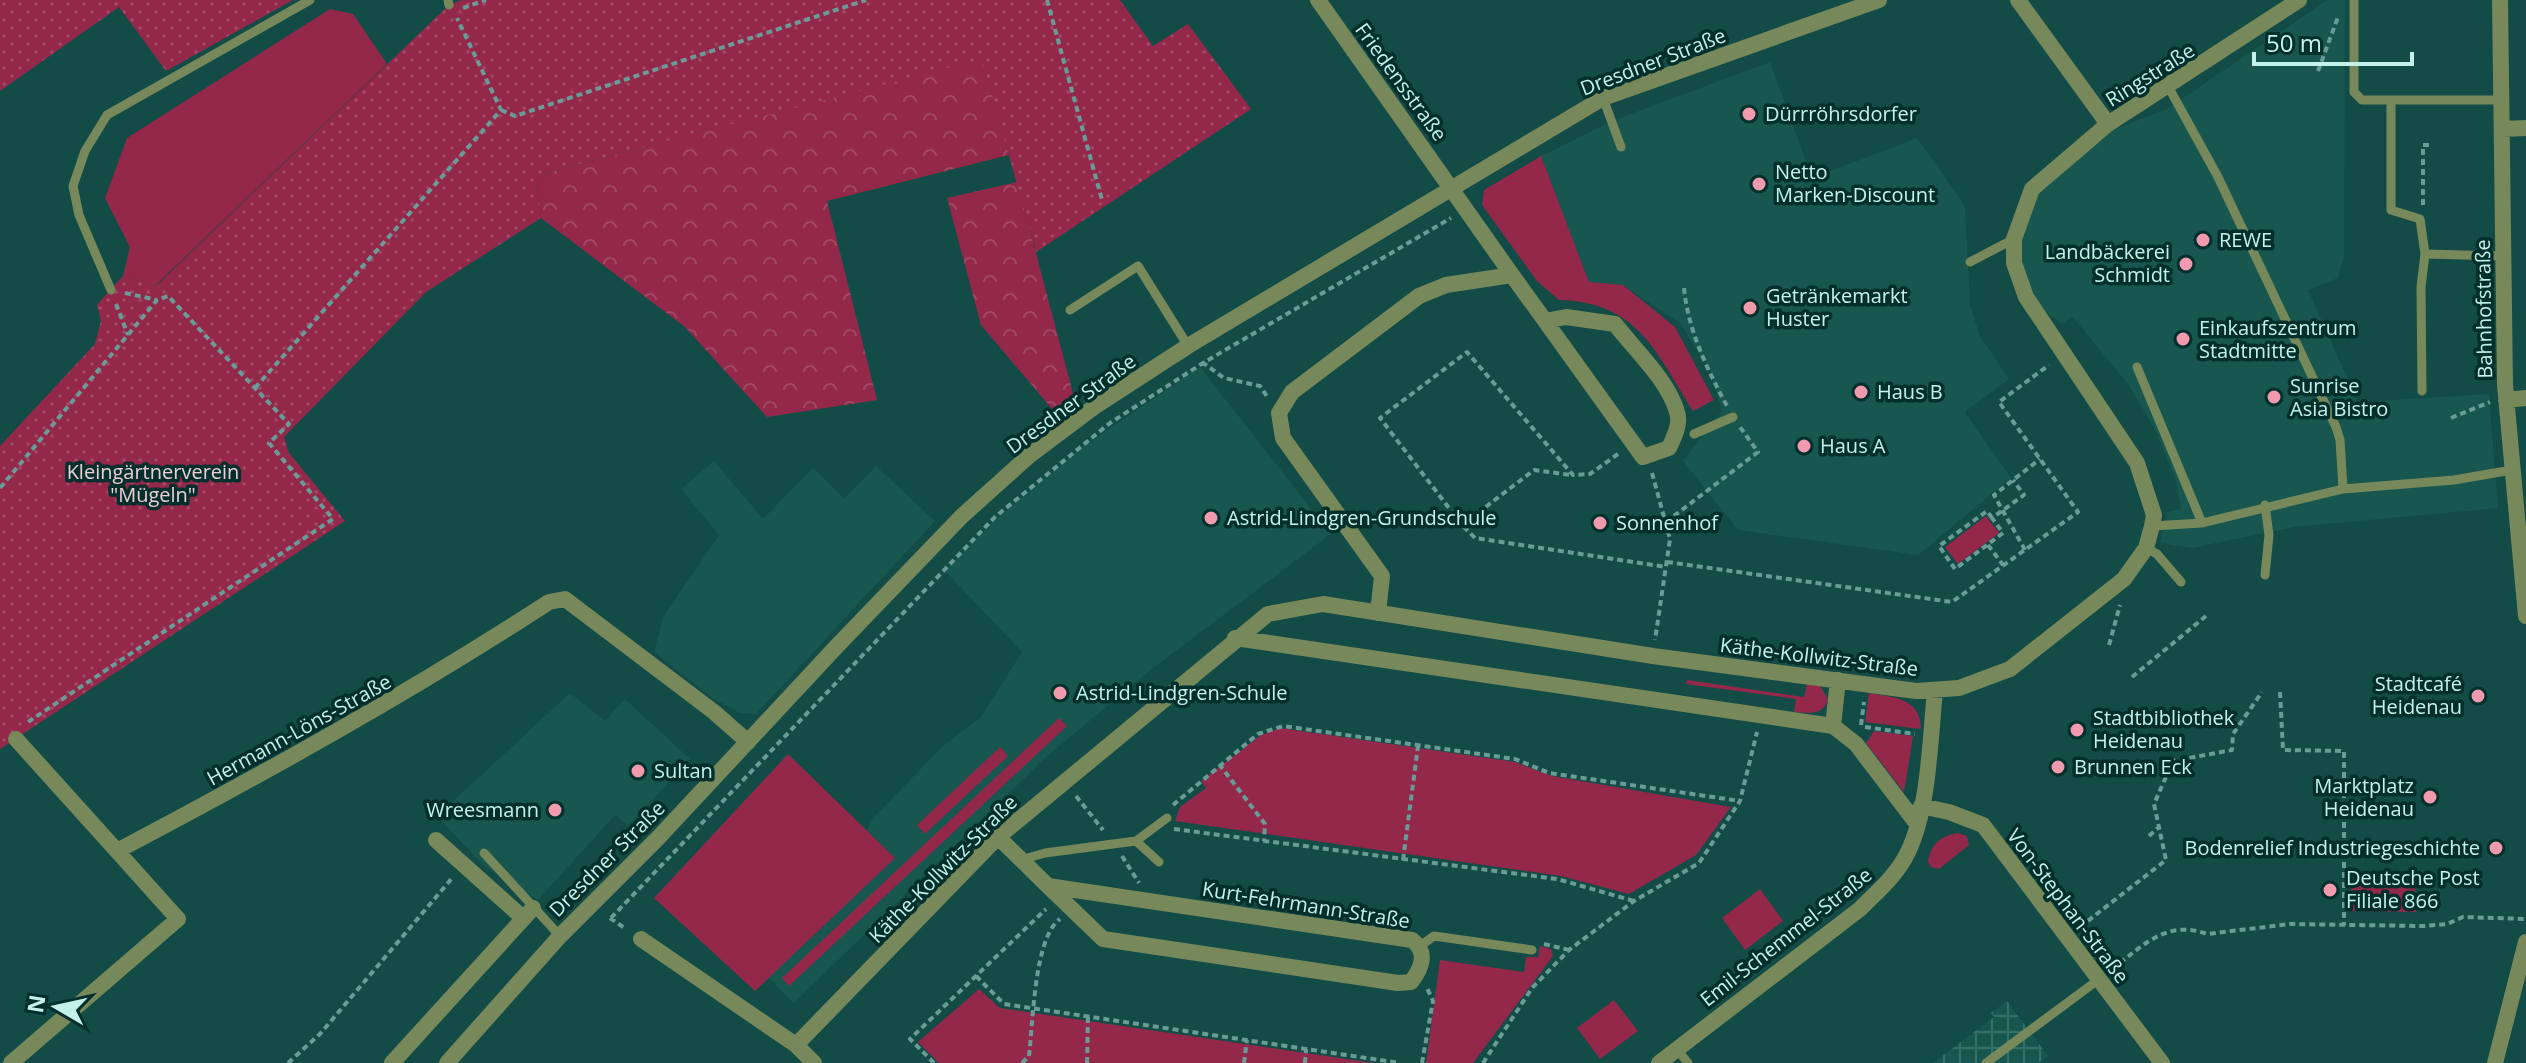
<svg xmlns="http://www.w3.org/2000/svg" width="2526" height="1063" font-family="'Open Sans',sans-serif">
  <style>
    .built { fill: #175750 }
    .industrial { fill: url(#industrial-grid) }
    .green { fill: #94284b }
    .forest { fill: url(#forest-crowns) }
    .garden { fill: url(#garden-dots) }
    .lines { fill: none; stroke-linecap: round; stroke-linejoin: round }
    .path { stroke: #699c96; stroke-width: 4; stroke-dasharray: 6 4; stroke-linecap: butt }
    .service { stroke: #77895b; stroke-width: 9 }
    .minor { stroke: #77895b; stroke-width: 16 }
    .tertiary { stroke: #77895b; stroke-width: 16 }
    .poi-dot { fill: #f29aad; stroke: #012f2b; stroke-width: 3 }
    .labels { text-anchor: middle; stroke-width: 7; stroke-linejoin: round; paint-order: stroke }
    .street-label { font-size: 20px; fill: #c4f2eb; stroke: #012f2b }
    .poi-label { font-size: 20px; fill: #c4f2eb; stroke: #012f2b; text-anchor: start }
    .park-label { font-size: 20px; fill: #eeced4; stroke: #012f2b }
  </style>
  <defs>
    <pattern id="industrial-grid" width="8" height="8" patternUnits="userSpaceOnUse" patternTransform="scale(2)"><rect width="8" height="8" fill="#175750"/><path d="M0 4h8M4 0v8" fill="none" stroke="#377069"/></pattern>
    <pattern id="forest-crowns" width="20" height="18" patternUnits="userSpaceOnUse" patternTransform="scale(2)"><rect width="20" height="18" fill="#94284b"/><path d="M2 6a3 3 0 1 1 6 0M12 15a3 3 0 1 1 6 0" fill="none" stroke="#a14865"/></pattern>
    <pattern id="garden-dots" width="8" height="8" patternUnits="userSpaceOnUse" patternTransform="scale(2)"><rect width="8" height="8" fill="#94284b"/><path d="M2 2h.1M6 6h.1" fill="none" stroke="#a14865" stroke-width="1.8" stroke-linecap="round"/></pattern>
  </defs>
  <rect width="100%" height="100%" fill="#134b46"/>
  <path class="built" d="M2327 0H2345L2344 256 2338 278 2308 290 2358 402 2489 394 2498 508 2294 527 2192 548 2160 543 2167 512 2181 509 2175 478 2154 428 2128 384 2072 316 2062 324 2026 297 2014 239 2032 189 2105 133 2167 109Z
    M1770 62 1812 178 1917 138 1965 206 1970 305 1980 336 2009 379 1965 412 2011 478 1918 555 1738 530 1683 461 1722 411 1709 368 1680 323 1623 285 1589 282 1541 156 1612 121Z
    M1200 367 1331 534 1153 668 1046 757 794 1003 768 977 894 858 866 831 874 817 943 746 981 717 1022 652 945 571 992 523 1081 448Z
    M714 461 763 519 813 468 844 499 876 466 935 521 756 714 740 713 714 699 654 652 663 617 719 535 681 489Z
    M570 693 605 721 625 699 690 759 628 826 615 815 538 900 484 866 437 816Z"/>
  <path class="industrial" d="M2007 1001 2048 1056 2038 1063H1933L1994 1017 1991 1013Z"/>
  <path class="green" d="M330 9 353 14 387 64 155 286 123 276 130 247 105 198 127 138Z
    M1541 156 1589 282 1623 285 1675 327 1714 400 1693 411C1656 352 1638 302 1559 300L1537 281 1482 205 1484 190Z
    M1986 516 1999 533 1958 564 1945 547Z
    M1687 680 1804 697 1807 684 1820 686 1828 699C1823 716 1810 713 1794 712L1796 699 1686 684Z
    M1869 693C1893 697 1921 698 1921 729L1865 722Z
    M1059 718 1067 726 789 986 782 978Z
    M1280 728 1515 762 1552 776 1731 807 1696 855 1629 894 1561 876 1175 821 1180 807 1206 788 1201 781 1261 735Z
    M1874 731 1913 736 1904 792 1866 743Z
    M1000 747 1008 756 925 834 917 825Z
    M788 754 895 858 755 991 654 898Z
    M1958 833 1967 836 1969 845 1939 869 1931 867 1928 862C1931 844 1940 836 1958 833Z
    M2415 877 2416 912 2351 911V879Z
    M1760 889 1783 921 1745 950 1722 918Z
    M1540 946 1551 949 1553 956 1473 1063H1426L1440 960 1524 972 1526 957H1538Z
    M979 989 1000 1008 1374 1063H939L918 1042Z
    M1614 1000 1638 1031 1600 1059 1577 1028Z"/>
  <path class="forest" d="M982 58 1009 155 827 201 877 400 767 417 685 327 541 218 537 188 545 173Z
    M1017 182 1074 397 1053 410 981 325 947 198Z"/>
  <path class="garden" d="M0 0H293L166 71 119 7 0 91Z
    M462 0H1120L1153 46 1188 24 1251 109 1036 252 982 59 545 173 537 188 541 218 426 292 284 437 289 453 345 521 0 749V446L95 344 101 321 97 305 123 276 156 286 449 5Z"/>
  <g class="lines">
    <path class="path" d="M1047 0 1102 200
      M463 8 486 0
      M2318 71 2338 17
      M501 110 515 116 866 0
      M2423 205V145H2432
      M1684 288C1688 330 1707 369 1727 406
      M125 293 157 300
      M116 304 128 335
      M1202 362 1224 378 1260 386 1268 398
      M255 388 501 110 457 18
      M2451 418 2490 402
      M1618 454 1590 474 1573 475 1467 352 1380 418 1462 525 1475 538 1666 567
      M1652 473 1670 539 1655 640
      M0 488 157 300 168 296 289 424 269 443 333 519 25 724
      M1992 518 1987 511 1939 546 1955 569 2003 533 1992 518 2024 495 2013 480
      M1666 522 1758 452 1740 427
      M1462 525 1534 470 1571 475
      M1988 545 2003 565
      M2025 550 1994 495 2040 459
      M1667 562 1952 602 2078 512 1999 402 2049 365
      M2109 645 2120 605
      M2132 677 2206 616
      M2280 692 2283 750 2344 751V925
      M1861 725 1864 702
      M1865 727 1915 734
      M1219 764 1265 824 1264 841
      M1076 796 1103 830
      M1173 805 1258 734 1283 726 1515 759 1549 773 1740 801
      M1174 829 1557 879 1634 901
      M2149 836 2159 827
      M1122 856 1139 883
      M1403 860 1418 746
      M610 918 626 929
      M611 918 995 517 1110 423 1203 363 1451 218
      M2080 927 2166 860 2154 804 2173 761 2232 750 2233 734 2262 692
      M1544 944 1569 950
      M2112 969C2143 946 2166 919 2207 934L2290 924 2423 926 2447 924 2463 917 2526 919
      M976 976 1004 1004 1400 1063
      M288 1063 320 1034 453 877
      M934 1063 910 1039 1046 909
      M1022 1063 1029 1056C1033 1024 1034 937 1060 919
      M1087 1063 1088 1017
      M1244 1063 1247 1040
      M1305 1063 1306 1049
      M1422 1063 1433 1001 1427 988
      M1483 1063 1532 988 1569 950 1634 901 1699 863 1740 801 1757 732"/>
    <path class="service" d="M448 0 449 5
      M2354 0V92L2362 100H2501
      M2169 88 2218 177 2336 427 2340 440 2343 489
      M1603 98 1621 147
      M2391 100V210L2420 219 2425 254 2421 287 2422 391
      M2425 254 2502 256
      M1970 262 2014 239
      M111 290 79 215 73 186 85 151 107 115 310 0
      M1070 310 1138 266 1188 346
      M2137 367 2202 523
      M1694 434 1733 417
      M2152 526 2202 523 2343 489 2454 480 2512 470
      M2146 548 2157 554 2181 582
      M2265 575 2269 535 2265 505
      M1136 841 1159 862
      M484 853 560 936
      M1021 860 1045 853 1136 841 1167 818
      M1420 946 1434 936 1532 950
      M1676 1048 1688 1063
      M1986 1063 2098 980"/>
    <path class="minor" d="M1318 0 1512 275 1446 285 1419 296 1292 392 1279 413 1283 438 1382 576 1378 613
      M2018 0 2108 124
      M2500 0 2505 385 2526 616
      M2502 129 2526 128
      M1512 275 1643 457 1669 448C1674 437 1681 424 1677 412 1668 380 1635 350 1615 324L1566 317 1545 321
      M2506 400 2526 398
      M1235 638 1833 726
      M1838 680 1833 726 1856 744 1917 824
      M16 739 117 851
      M1921 806 1949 812 1983 825 2162 1063
      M998 837 1048 886
      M436 840 523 918
      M1048 886 1412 940C1428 952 1422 968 1411 982L1398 983 1103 939Z
      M641 939 796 1045 814 1063
      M796 1045 998 837 1268 614 1323 604 1653 656 1916 691 1959 688 2010 669 2124 579 2146 548 2152 526 2154 515 2137 463 2026 297 2014 263V239L2032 189 2108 124 2299 0
      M11 1063 178 919 117 851C265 773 409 693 549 602L565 599 714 712 748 742
      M392 1063 533 908
      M1659 1063 1860 909C1878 891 1897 875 1908 852 1929 809 1930 739 1935 691
      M2495 1063 2526 942"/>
    <path class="tertiary" d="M447 1063 560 936 658 838 837 646 962 516 1030 455 1094 407 1188 346 1603 98 1879 0"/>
  </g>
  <g class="poi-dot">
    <circle cx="1749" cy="114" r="8"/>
    <circle cx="1759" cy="184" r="8"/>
    <circle cx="2203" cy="240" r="8"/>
    <circle cx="2186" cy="264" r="8"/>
    <circle cx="1750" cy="308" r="8"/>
    <circle cx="2183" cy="339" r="8"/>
    <circle cx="1861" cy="392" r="8"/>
    <circle cx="2274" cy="397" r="8"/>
    <circle cx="1804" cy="446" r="8"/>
    <circle cx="1211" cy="518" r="8"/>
    <circle cx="1600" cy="523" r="8"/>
    <circle cx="1060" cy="693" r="8"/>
    <circle cx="2478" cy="696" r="8"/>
    <circle cx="2077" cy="730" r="8"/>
    <circle cx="2058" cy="767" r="8"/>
    <circle cx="638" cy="771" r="8"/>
    <circle cx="2430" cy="797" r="8"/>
    <circle cx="555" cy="810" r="8"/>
    <circle cx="2496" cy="848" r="8"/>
    <circle cx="2330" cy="890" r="8"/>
  </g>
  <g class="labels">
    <g class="street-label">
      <text transform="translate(1653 62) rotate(-21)" y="7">Dresdner Straße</text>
      <text transform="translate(2150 75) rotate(-32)" y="7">Ringstraße</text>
      <text transform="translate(1401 82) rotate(54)" y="7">Friedensstraße</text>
      <text transform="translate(2484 309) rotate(-91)" y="7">Bahnhofstraße</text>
      <text transform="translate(1071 404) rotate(-36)" y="7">Dresdner Straße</text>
      <text transform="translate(1819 657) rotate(7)" y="7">Käthe-Kollwitz-Straße</text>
      <text transform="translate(299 730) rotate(-29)" y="7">Hermann-Löns-Straße</text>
      <text transform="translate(607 859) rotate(-45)" y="7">Dresdner Straße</text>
      <text transform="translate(943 869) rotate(-45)" y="7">Käthe-Kollwitz-Straße</text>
      <text transform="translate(1306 905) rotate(9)" y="7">Kurt-Fehrmann-Straße</text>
      <text transform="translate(2068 906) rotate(53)" y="7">Von-Stephan-Straße</text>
      <text transform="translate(1786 937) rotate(-38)" y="7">Emil-Schemmel-Straße</text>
    </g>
    <g class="poi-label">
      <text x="1765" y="121">Dürrröhrsdorfer</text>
      <text x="1775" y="179">Netto<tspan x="1775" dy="23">Marken-Discount</tspan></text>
      <text x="2219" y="247">REWE</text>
      <text x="2170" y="259" text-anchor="end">Landbäckerei<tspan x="2170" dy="23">Schmidt</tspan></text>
      <text x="1766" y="303">Getränkemarkt<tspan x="1766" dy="23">Huster</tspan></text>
      <text x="2199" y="335">Einkaufszentrum<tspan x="2199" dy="23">Stadtmitte</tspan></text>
      <text x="2290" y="393">Sunrise<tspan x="2290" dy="23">Asia Bistro</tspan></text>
      <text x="1877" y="399">Haus B</text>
      <text x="1820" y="453">Haus A</text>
      <text x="1227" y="525">Astrid-Lindgren-Grundschule</text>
      <text x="1616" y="530">Sonnenhof</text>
      <text x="2462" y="691" text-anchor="end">Stadtcafé<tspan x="2462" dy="23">Heidenau</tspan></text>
      <text x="1076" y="700">Astrid-Lindgren-Schule</text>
      <text x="2093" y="725">Stadtbibliothek<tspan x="2093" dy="23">Heidenau</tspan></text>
      <text x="2074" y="774">Brunnen Eck</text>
      <text x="654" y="778">Sultan</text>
      <text x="2414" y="793" text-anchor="end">Marktplatz<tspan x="2414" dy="23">Heidenau</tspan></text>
      <text x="539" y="817" text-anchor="end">Wreesmann</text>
      <text x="2480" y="855" text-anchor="end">Bodenrelief Industriegeschichte</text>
      <text x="2346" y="885">Deutsche Post<tspan x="2346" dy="23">Filiale 866</tspan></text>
    </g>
    <g class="park-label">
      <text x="153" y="479">Kleingärtnerverein<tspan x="153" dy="23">"Mügeln"</tspan></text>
    </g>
  </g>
  <g transform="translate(56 1007) rotate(279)" stroke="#012f2b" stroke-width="6" paint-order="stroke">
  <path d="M0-6L14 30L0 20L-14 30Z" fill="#c4f2eb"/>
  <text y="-12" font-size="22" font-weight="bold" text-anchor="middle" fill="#c4f2eb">N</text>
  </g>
  <path d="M2254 52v12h158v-12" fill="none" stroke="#c4f2eb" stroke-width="4"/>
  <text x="2266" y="52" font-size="24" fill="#c4f2eb" stroke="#012f2b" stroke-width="6" paint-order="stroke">50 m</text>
</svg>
